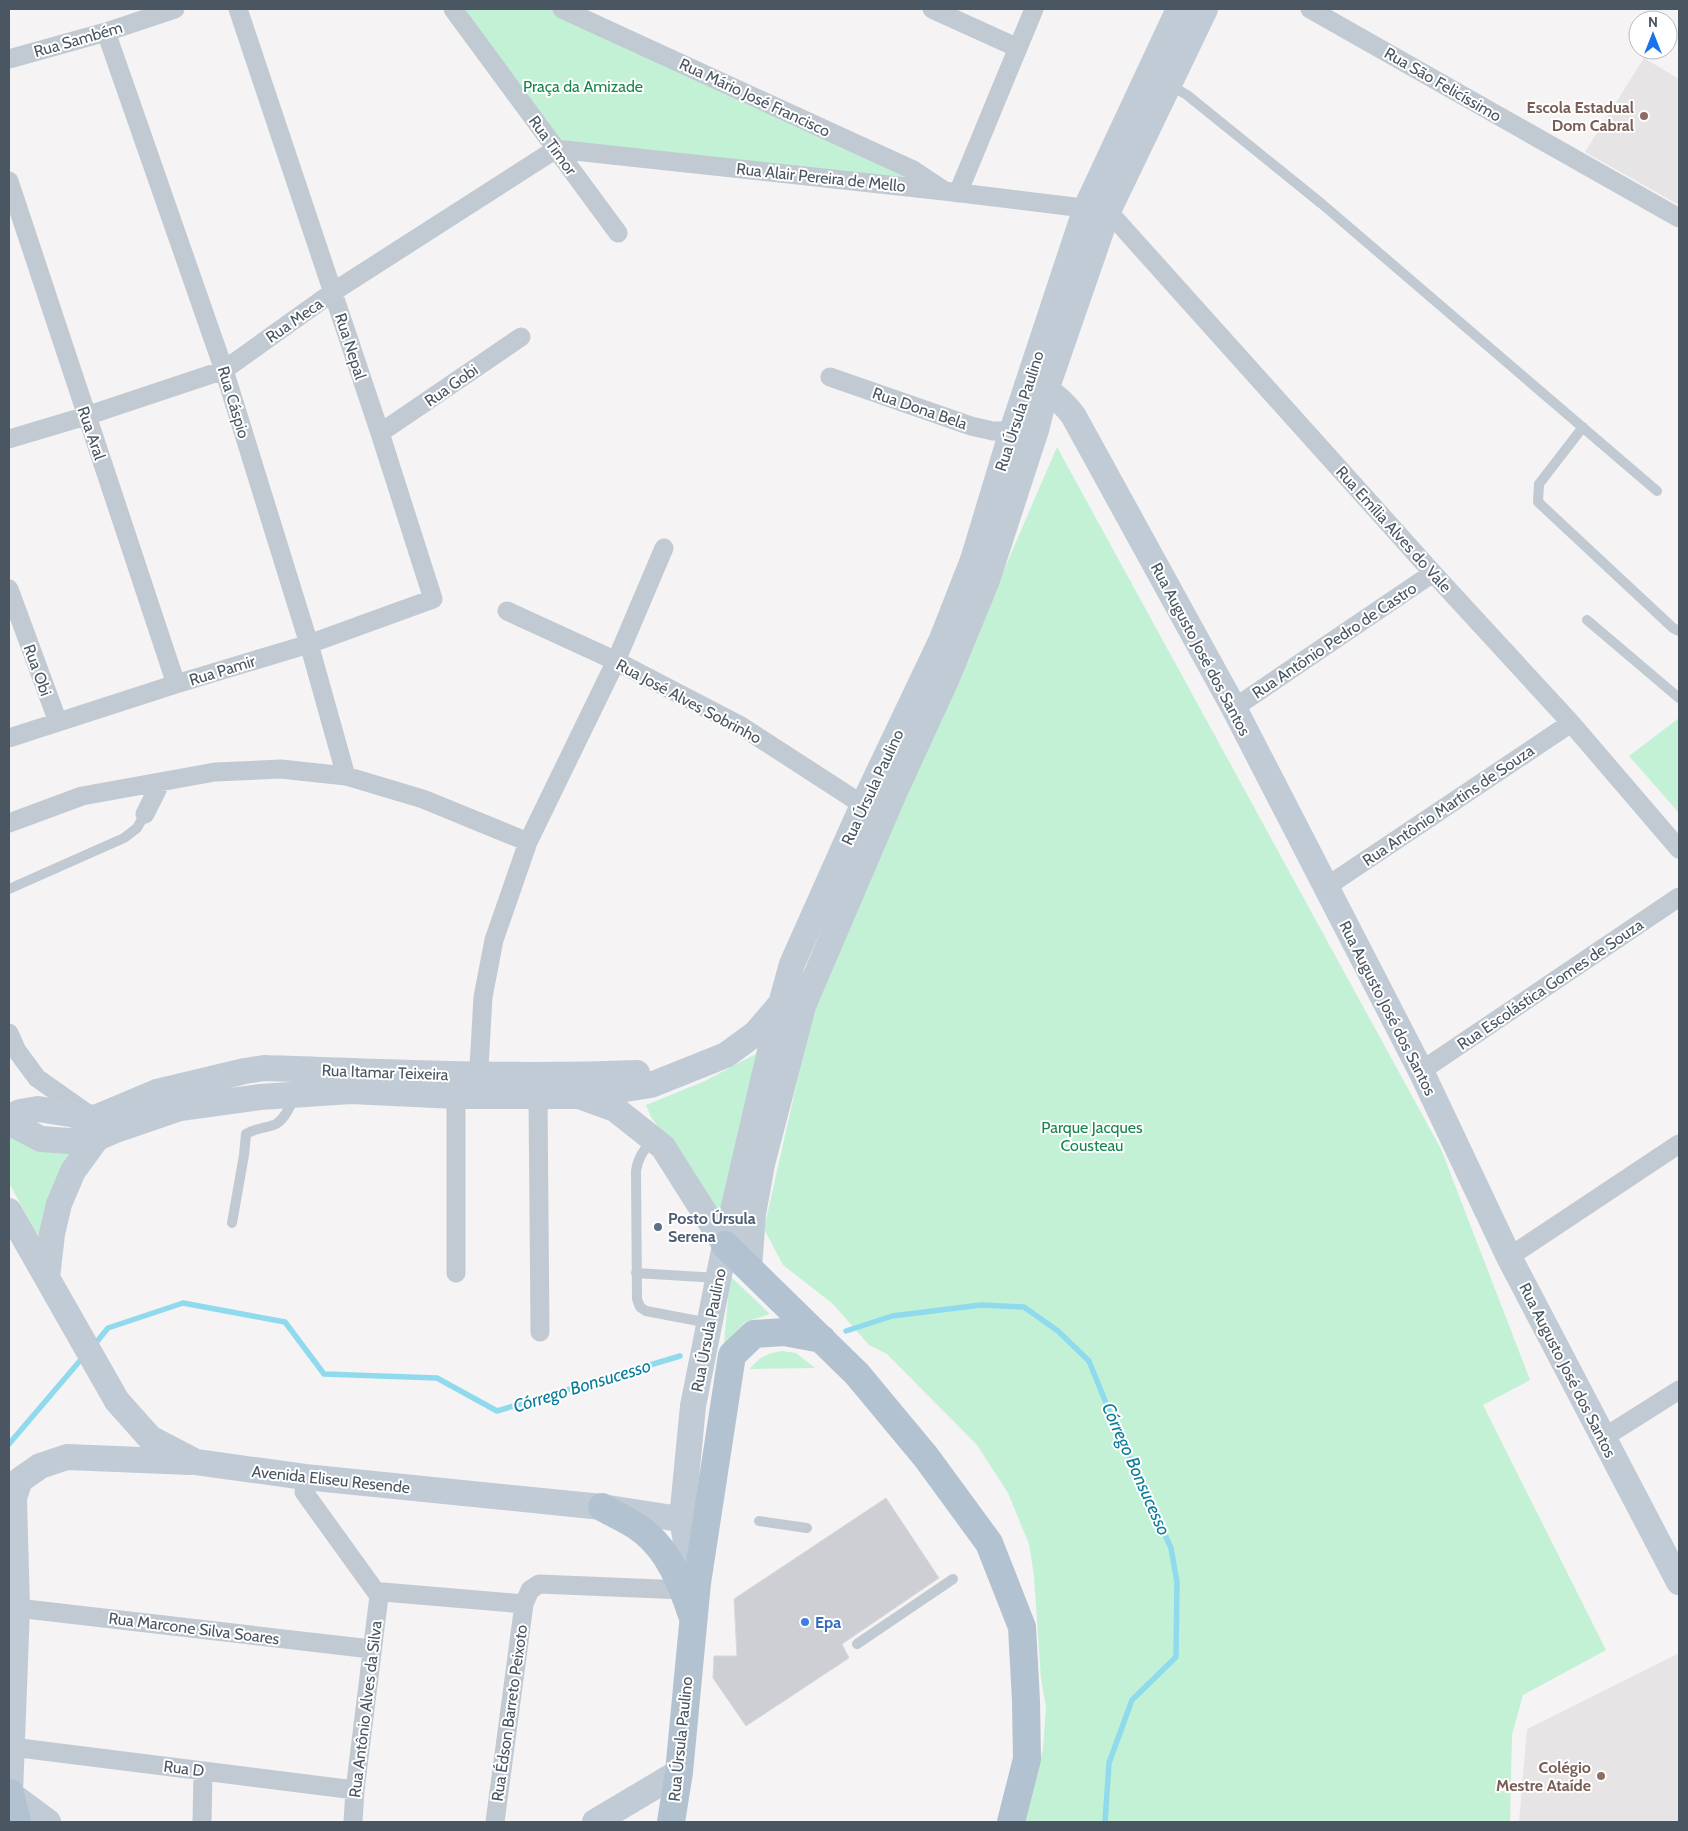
<svg xmlns="http://www.w3.org/2000/svg" width="1688" height="1831" font-family="Cabin,sans-serif">
  <style>
    .education { fill: #e6e4e5 }
    .green { fill: #c3f1d5 }
    .lines { fill: none; stroke-linecap: round; stroke-linejoin: round }
    .stream { stroke: #90daee; stroke-width: 5.5 }
    .building { fill: #cdcfd5; stroke: #d7d9de }
    .lane { stroke: #c1cad2; stroke-width: 10 }
    .street { stroke: #c1cad2; stroke-width: 19 }
    .secondary { stroke: #c1cbd6; stroke-width: 26 }
    .primary { stroke: #b3c2d1; stroke-width: 28 }
    .education-dot { fill: #8d6e63; stroke: #fff; stroke-width: 2 }
    .service-dot { fill: #5c6f8a; stroke: #fff; stroke-width: 2 }
    .shop-dot { fill: #3f7fe0; stroke: #fff; stroke-width: 2 }
    .labels { text-anchor: middle; stroke-width: 4; stroke-linejoin: round; paint-order: stroke }
    .street-label { font-size: 16px; fill: #4a5661; stroke: #fff }
    .park-label { font-size: 16px; fill: #17864f; stroke: #fff }
    .education-label { font-size: 16px; font-weight: bold; fill: #785e54; stroke: #fff; text-anchor: end }
    .service-label { font-size: 16px; font-weight: bold; fill: #4e5e75; stroke: #fff; text-anchor: start }
    .shop-label { font-size: 16px; font-weight: bold; fill: #366cbe; stroke: #fff; text-anchor: start }
    .water-label { font-size: 18px; font-style: italic; fill: #0c7c9b; stroke: #fff }
  </style>
  <rect width="100%" height="100%" fill="#f5f3f3"/>
  <path class="education" d="M1644 58 1679 79V205L1585 152Z
    M1679 1653V1822H1519L1527 1729Z"/>
  <path class="green" d="M458 9H549L932 186 553 139Z
    M1057 447 1441 1149 1530 1380 1483 1405 1606 1650 1523 1695 1512 1735 1510 1822H1023L1043 1749 1046 1707 1041 1679 1034 1576 1029 1544 1008 1493 977 1445 887 1354 869 1345 833 1304 783 1265 764 1229 812 1015Z
    M1679 718V813L1629 756Z
    M763 1050 723 1217 651 1117 646 1105 705 1081Z
    M9 1135 77 1150 40 1239 9 1183Z
    M730 1276 770 1314 745 1322 724 1344Z
    M782 1351 796 1353 815 1368 750 1369C759 1357 768 1353 782 1351Z"/>
  <g class="lines">
    <path class="stream" d="M846 1331 892 1316 981 1305 1024 1307 1058 1331 1089 1361 1110 1413 1171 1548 1177 1582 1176 1657 1132 1700 1109 1763 1105 1822
      M94 1345 108 1328 183 1303 285 1322 324 1374 437 1378 497 1411 680 1356
      M9 1444 84 1356"/>
  </g>
  <path class="building" d="M886 1498 939 1578 842 1644 849 1658 746 1726 713 1678 714 1656H737L734 1599Z"/>
  <g class="lines">
    <path class="lane" d="M1170 85 1187 95 1322 204 1657 491
      M1583 427 1539 484 1538 502 1673 628 1679 631
      M1587 620 1679 698
      M9 889 124 838 137 828 145 814
      M653 1139C644 1150 638 1157 636 1171L637 1299 640 1307 646 1311 709 1323
      M232 1223 244 1155 246 1134C255 1128 267 1128 276 1124 285 1119 290 1106 295 1097
      M636 1273 718 1278
      M759 1521 807 1528
      M857 1644 953 1579"/>
    <path class="street" d="M453 9 618 233
      M562 9 913 170 943 190
      M932 9 1018 48
      M1310 9 1679 218
      M106 32 224 370 309 644 346 776
      M9 59 106 32 175 9
      M9 181 176 684
      M958 193 1034 9
      M830 377 971 426 993 431H1012
      M380 433 521 337
      M9 439 86 416 224 370 333 292 556 149 944 191 1108 211 1433 573 1571 723 1679 849
      M9 589 58 722
      M507 611 616 661 741 726 863 805
      M1234 708 1433 573
      M9 738 176 684 309 644 433 599 380 433 238 9
      M145 814 161 782
      M9 823 82 796 215 772 281 769 346 776 423 799 528 842
      M1326 887 1571 723
      M9 1033 17 1051 37 1078 88 1114
      M1421 1071 1679 897
      M478 1085 483 997 494 940 528 842 616 661 664 548
      M456 1096V1273
      M538 1096 540 1332
      M1509 1257 1679 1144
      M1603 1438 1679 1390
      M305 1477 304 1492 379 1596
      M379 1596 383 1592 524 1604
      M17 1608 371 1649
      M12 1747 355 1790
      M202 1822 203 1771
      M353 1822 355 1790 379 1596
      M495 1822 524 1604 530 1590 539 1584 684 1590"/>
    <path class="secondary" d="M1027 385C1051 392 1057 395 1073 415L1234 708 1421 1071 1509 1257 1679 1582
      M582 1097 615 1109 663 1147 725 1245
      M9 1117 20 1112 38 1109 95 1118 157 1092 245 1071 264 1068C388 1072 513 1078 637 1073
      M9 1121 14 1125 41 1139 69 1141 97 1138 113 1131 180 1108 260 1097 351 1091 456 1096H581L651 1085 726 1055 756 1033 779 1006
      M9 1211 117 1401 150 1438 196 1462 305 1477 602 1507 699 1522
      M749 1268 753 1214 762 1164 803 1006 895 791 946 680 987 580 1036 430 1046 390 1108 211 1205 9
      M47 1278 52 1234 59 1204 73 1171 97 1138
      M694 1587 682 1519 693 1406 725 1245 781 1004 792 964 863 805 942 639 973 560 1012 431 1086 208 1179 9
      M9 1793 48 1822
      M10 1793 17 1608 14 1498 20 1480 40 1466 67 1457 190 1462
      M595 1822 679 1772"/>
    <path class="primary" d="M725 1245 857 1374 926 1457 989 1543 1022 1627 1026 1701 1027 1759 1011 1822
      M602 1507C615 1515 631 1521 643 1531 669 1551 682 1585 692 1615
      M10 1793 17 1822
      M671 1822 679 1772 697 1583 732 1355 754 1334 784 1332 822 1339"/>
  </g>
  <g class="education-dot">
    <circle cx="1644" cy="116" r="5"/>
    <circle cx="1601" cy="1776" r="5"/>
  </g>
  <circle class="service-dot" cx="658" cy="1227" r="5"/>
  <circle class="shop-dot" cx="805" cy="1622" r="5"/>
  <g class="labels">
    <g class="street-label">
      <text transform="translate(78 39) rotate(-16)" y="6">Rua Sambém</text>
      <text transform="translate(1443 84) rotate(30)" y="6">Rua São Felicíssimo</text>
      <text transform="translate(755 97) rotate(25)" y="6">Rua Mário José Francisco</text>
      <text transform="translate(553 145) rotate(54)" y="6">Rua Timor</text>
      <text transform="translate(821 177) rotate(6)" y="6">Rua Alair Pereira de Mello</text>
      <text transform="translate(294 320) rotate(-35)" y="6">Rua Meca</text>
      <text transform="translate(351 346) rotate(72)" y="6">Rua Nepal</text>
      <text transform="translate(451 385) rotate(-35)" y="6">Rua Gobi</text>
      <text transform="translate(234 402) rotate(73)" y="6">Rua Cáspio</text>
      <text transform="translate(920 408) rotate(19)" y="6">Rua Dona Bela</text>
      <text transform="translate(1019 411) rotate(-72)" y="6">Rua Úrsula Paulino</text>
      <text transform="translate(92 433) rotate(71)" y="6">Rua Aral</text>
      <text transform="translate(1394 529) rotate(48)" y="6">Rua Emília Alves do Vale</text>
      <text transform="translate(1334 640) rotate(-34)" y="6">Rua Antônio Pedro de Castro</text>
      <text transform="translate(1201 649) rotate(62)" y="6">Rua Augusto José dos Santos</text>
      <text transform="translate(38 670) rotate(70)" y="6">Rua Obi</text>
      <text transform="translate(222 670) rotate(-17)" y="6">Rua Pamir</text>
      <text transform="translate(689 701) rotate(28)" y="6">Rua José Alves Sobrinho</text>
      <text transform="translate(872 787) rotate(-65)" y="6">Rua Úrsula Paulino</text>
      <text transform="translate(1448 805) rotate(-34)" y="6">Rua Antônio Martins de Souza</text>
      <text transform="translate(1550 984) rotate(-34)" y="6">Rua Escolástica Gomes de Souza</text>
      <text transform="translate(1388 1008) rotate(63)" y="6">Rua Augusto José dos Santos</text>
      <text transform="translate(385 1072) rotate(2)" y="6">Rua Itamar Teixeira</text>
      <text transform="translate(708 1330) rotate(-79)" y="6">Rua Úrsula Paulino</text>
      <text transform="translate(1568 1370) rotate(63)" y="6">Rua Augusto José dos Santos</text>
      <text transform="translate(331 1479) rotate(6)" y="6">Avenida Eliseu Resende</text>
      <text transform="translate(194 1628) rotate(7)" y="6">Rua Marcone Silva Soares</text>
      <text transform="translate(365 1709) rotate(-83)" y="6">Rua Antônio Alves da Silva</text>
      <text transform="translate(509 1713) rotate(-82)" y="6">Rua Édson Barreto Peixoto</text>
      <text transform="translate(680 1739) rotate(-84)" y="6">Rua Úrsula Paulino</text>
      <text transform="translate(184 1768) rotate(7)" y="6">Rua D</text>
    </g>
    <g class="park-label">
      <text x="583" y="92">Praça da Amizade</text>
      <text x="1092" y="1133">Parque Jacques<tspan x="1092" dy="18">Cousteau</tspan></text>
    </g>
    <g class="education-label">
      <text x="1634" y="113">Escola Estadual<tspan x="1634" dy="18">Dom Cabral</tspan></text>
      <text x="1591" y="1773">Colégio<tspan x="1591" dy="18">Mestre Ataíde</tspan></text>
    </g>
    <g class="service-label">
      <text x="668" y="1224">Posto Úrsula<tspan x="668" dy="18">Serena</tspan></text>
    </g>
    <g class="shop-label">
      <text x="815" y="1628">Epa</text>
    </g>
    <g class="water-label">
      <text transform="translate(582 1386) rotate(-17)" y="6">Córrego Bonsucesso</text>
      <text transform="translate(1136 1469) rotate(66)" y="6">Córrego Bonsucesso</text>
    </g>
  </g>
  <rect width="1688" height="1831" fill="none" stroke="#4a5661" stroke-width="20"/>
  <g transform="translate(1653 35)"><circle r="24" fill="#ffffff" stroke="#b7bbc0"/>
  <path d="M0-4L9 19L0 12L-9 19Z" fill="#1a73e8"/>
  <text y="-8" font-size="14" font-weight="bold" text-anchor="middle" fill="#4a5661">N</text>
  </g>
</svg>
